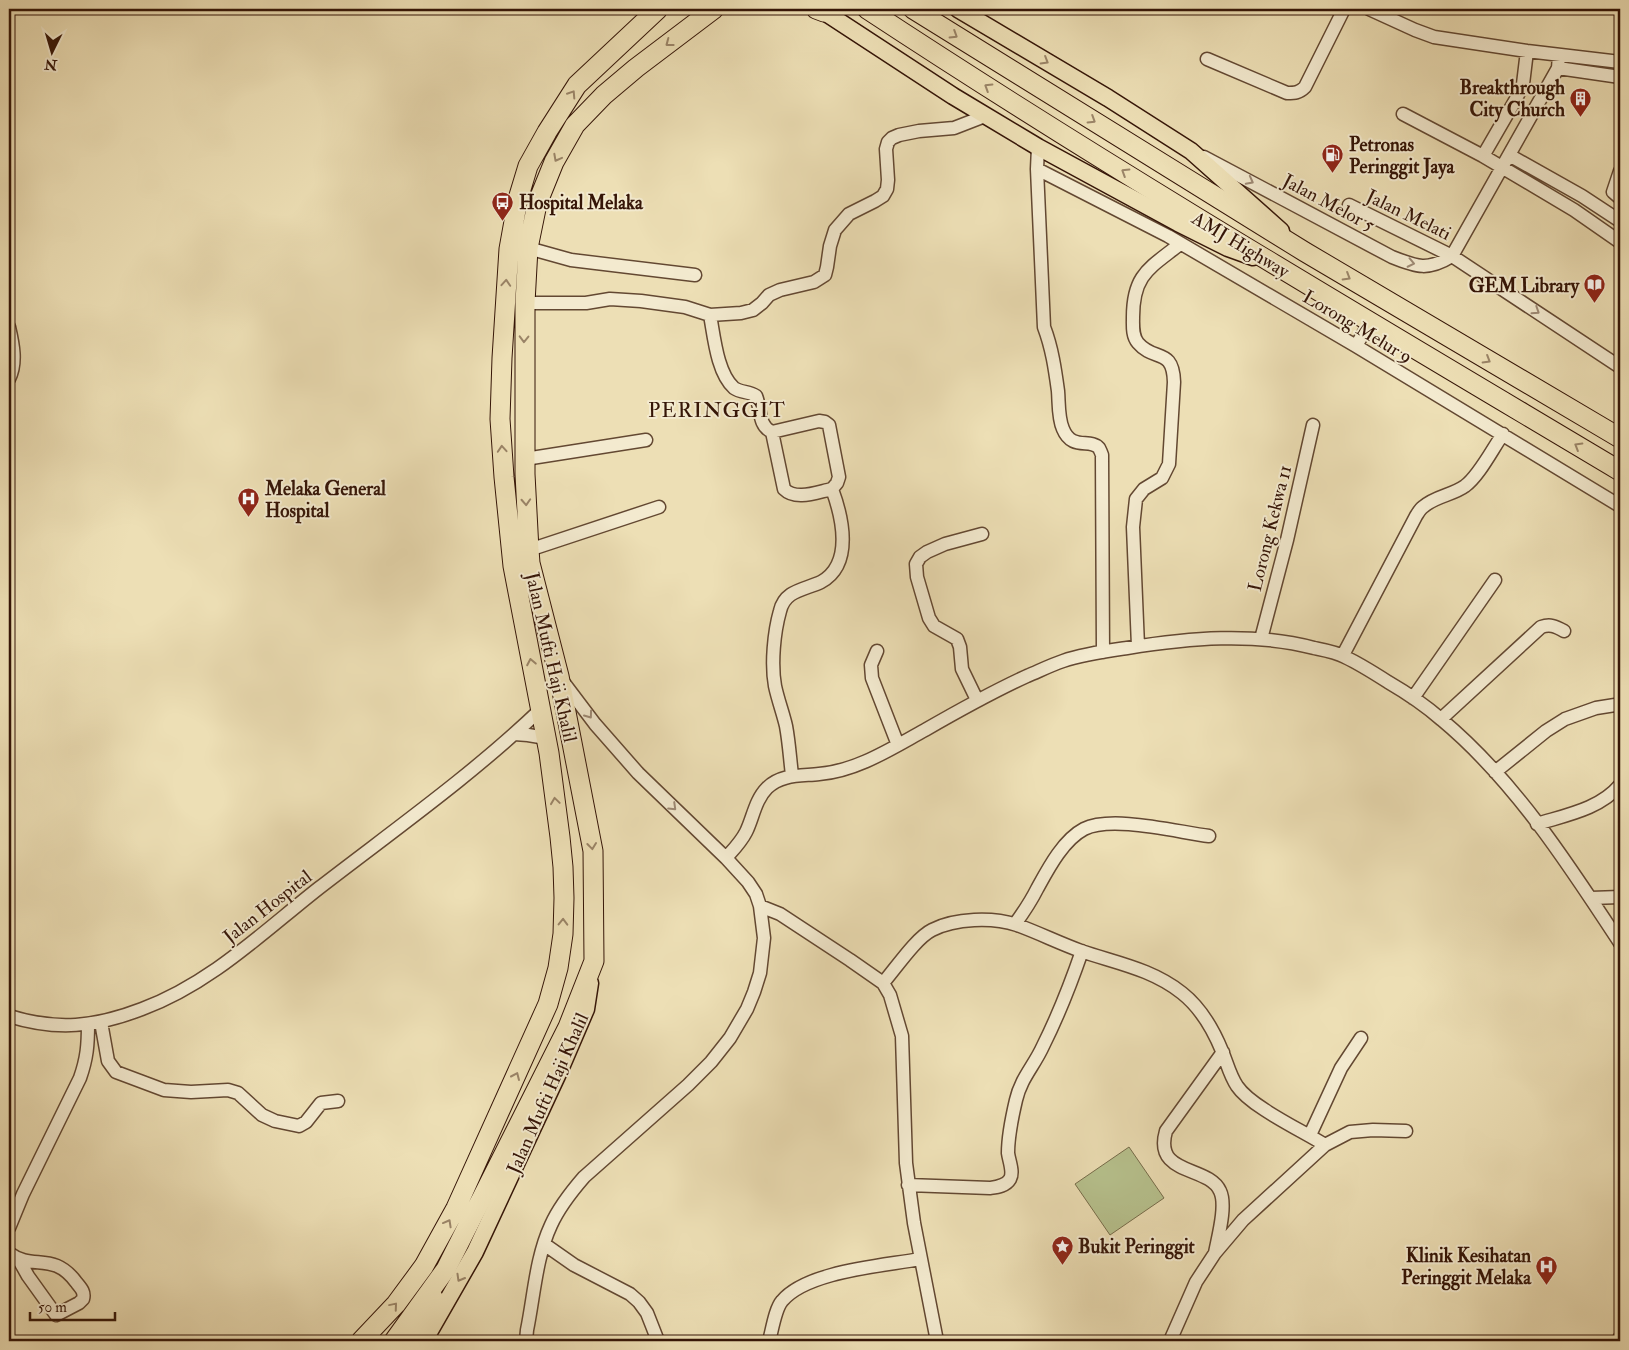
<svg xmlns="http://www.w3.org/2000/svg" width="1629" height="1350" font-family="'IM FELL Double Pica',serif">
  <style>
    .green { fill: #b7c28e; stroke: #766c4a }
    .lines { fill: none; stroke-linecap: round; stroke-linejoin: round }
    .minor-casing { stroke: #634832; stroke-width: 15 }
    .major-casing { stroke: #351507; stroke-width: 19 }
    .highway-casing { stroke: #351507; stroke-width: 21 }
    .minor { stroke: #f3eacf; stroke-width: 12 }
    .major { stroke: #eddfb5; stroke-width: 16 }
    .highway { stroke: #eddfb5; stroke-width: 19 }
    .oneway { stroke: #9a8467 }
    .oneway2 { stroke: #9e8a75 }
    .labels { text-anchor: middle; stroke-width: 4; stroke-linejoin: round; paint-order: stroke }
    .poi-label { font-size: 19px; font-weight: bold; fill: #351507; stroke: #f3eacf; text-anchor: start }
    .street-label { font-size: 19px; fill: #351507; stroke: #f3eacf }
    .quarter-label { font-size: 21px; letter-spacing: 1px; fill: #351507; stroke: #f3eacf }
  </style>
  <rect width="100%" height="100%" fill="#eddfb5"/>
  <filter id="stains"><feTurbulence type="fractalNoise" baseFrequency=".004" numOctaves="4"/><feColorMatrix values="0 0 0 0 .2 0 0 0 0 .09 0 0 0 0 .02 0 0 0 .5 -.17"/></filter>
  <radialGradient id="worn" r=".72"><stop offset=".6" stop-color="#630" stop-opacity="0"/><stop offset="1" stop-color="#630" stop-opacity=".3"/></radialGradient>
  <path class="green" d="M1129 1147 1164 1198 1110 1235 1075 1184Z"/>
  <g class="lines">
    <defs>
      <path id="minor" d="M1369 9 1415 30 1434 37 1527 51 1620 62
        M1207 59 1287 93C1295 93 1299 93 1305 87L1344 9
        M1558 68 1620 77
        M1403 114 1483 156 1574 210 1620 242
        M1038 147 1037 169 1168 236 1356 346 1620 506
        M1509 155 1582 196 1620 221
        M1483 156 1516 99 1523 84 1527 51
        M1204 157 1392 257C1417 267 1428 271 1452 256L1558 68 1559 55
        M1037 169 1044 327C1052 348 1055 369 1058 391 1059 403 1058 418 1063 429 1072 451 1090 438 1099 448 1100 450 1101 452 1102 455L1103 652
        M1620 171 1613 192 1620 198
        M1349 205 1452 256 1620 367
        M528 248 571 260 695 275
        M525 303H586L610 299 641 301 685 307 710 315 741 313 753 310 762 303 769 295 780 290 814 282 825 275 827 267 830 246 835 230 849 214 875 201 883 196 887 189 888 180 886 149 888 142 892 138 899 135 919 131 954 128 985 116
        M710 315C714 336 717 373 734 388 741 393 749 391 756 396 761 408 758 426 772 432L784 489C796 501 817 492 832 489 842 516 854 564 821 582 804 590 785 590 780 611 774 632 771 664 775 686 778 700 783 713 786 726 789 742 790 759 792 775
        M9 327C13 344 17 363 9 379
        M1356 346 1370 322
        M772 432 819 421 825 422 829 425 839 477 837 483 832 489
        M525 459 646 440
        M529 550 659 507
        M1261 639 1287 540 1313 425
        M1138 646 1133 527 1136 499 1144 489 1162 478 1169 464 1174 382C1173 347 1154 362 1138 343 1132 336 1133 326 1133 317 1133 274 1150 268 1180 244
        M877 651 871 665 872 678 898 745
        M1343 655 1416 516C1418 513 1420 509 1423 507 1435 496 1453 495 1465 486 1479 476 1493 448 1503 434
        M1413 698 1495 580
        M977 700 962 669 960 647 957 639 934 626 929 618 917 577 916 564 920 557 927 552 945 544 982 534
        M1441 719 1541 627C1550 624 1555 626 1564 631
        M514 734 528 735 546 738
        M1495 772 1546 731 1565 719 1596 708 1615 705 1620 706
        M1537 824C1566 815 1600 809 1620 785
        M726 858C733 850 741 842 746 832 753 818 755 800 767 788 781 774 801 776 819 774 857 771 892 748 925 730 958 711 992 692 1027 676 1039 671 1051 665 1063 661 1083 654 1106 651 1127 648 1189 638 1253 632 1314 648 1324 650 1336 652 1345 657 1360 664 1374 673 1388 682 1407 693 1426 706 1442 720 1514 780 1569 865 1620 943
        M1591 898 1620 897
        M760 906 780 914 850 960 883 983 890 995 902 1036 906 1163 914 1223 937 1341
        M1015 924C1023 913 1031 901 1037 889 1048 869 1063 840 1084 829 1112 815 1177 832 1209 836
        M883 983C896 968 916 938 932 930 955 918 993 917 1017 925 1039 933 1059 943 1081 951 1116 963 1152 969 1182 993 1201 1008 1213 1029 1222 1051 1227 1063 1230 1076 1237 1086 1251 1107 1303 1131 1325 1145
        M9 1016C57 1031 95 1027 142 1009 210 984 263 932 319 888 394 830 472 775 540 710
        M101 1022 108 1061 116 1072 164 1090 191 1092 228 1090 238 1093 262 1115 275 1121 299 1126 306 1122 321 1103 338 1101
        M1310 1135 1341 1068 1361 1038
        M908 1185 990 1188C997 1187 1006 1186 1010 1179 1014 1172 1009 1161 1008 1153 1008 1136 1012 1117 1016 1100 1021 1078 1034 1066 1043 1046 1058 1016 1071 983 1082 951
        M9 1228 23 1194 80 1078C87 1058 88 1045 88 1024
        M544 1244 574 1265 630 1294 639 1302 647 1313 658 1341
        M9 1253C33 1271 53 1251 76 1282 81 1288 85 1292 83 1299L79 1303 56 1315 28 1276 19 1260
        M1215 1253C1218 1237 1227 1205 1220 1191 1208 1165 1153 1176 1166 1131L1223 1052
        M526 1341 527 1330C534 1296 536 1257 551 1225 559 1207 571 1192 584 1177L688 1085 711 1062 730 1038 747 1009 754 992 760 973 764 938 760 906 756 894 748 882 726 858 638 773 595 724 561 679
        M769 1341C772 1331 775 1309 782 1301 807 1271 883 1266 920 1259
        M1170 1341 1196 1282 1215 1253 1243 1220 1325 1145 1350 1132 1373 1130 1406 1131
        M1618 1341 1620 1337"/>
      <path id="major" d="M820 9 953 96 1038 147 1178 223 1228 248 1253 257
        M958 9 1108 98 1191 151 1281 231
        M411 1341 434 1296
        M424 1341 475 1252 562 1065 586 1009 590 983"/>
      <path id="highway" d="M816 9 824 12
        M867 9C1113 171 1367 320 1620 471
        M913 9 1305 252 1620 438
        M361 1341 396 1304 424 1266 456 1208 548 1004 558 968 563 934 564 898 563 867 560 837 549 753 513 566 504 477 500 419 502 358 509 249 518 199 528 166 547 132 577 85 658 9
        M394 1341 446 1269 568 1027 594 961 593 851 559 676 530 563 529 550 525 474V303L528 248 537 204 554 162 575 125 604 95 636 68 714 9"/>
    </defs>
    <use href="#minor" class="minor-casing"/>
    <use href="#major" class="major-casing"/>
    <use href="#highway" class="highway-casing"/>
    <use href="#minor" class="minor"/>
    <use href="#major" class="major"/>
    <use href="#highway" class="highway"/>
  </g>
  <defs><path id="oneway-chevron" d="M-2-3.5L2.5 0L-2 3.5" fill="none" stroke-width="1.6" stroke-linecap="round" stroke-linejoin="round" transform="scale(1.25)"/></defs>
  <g class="oneway">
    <use href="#oneway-chevron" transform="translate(954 35) rotate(32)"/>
    <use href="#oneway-chevron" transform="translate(669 43) rotate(143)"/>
    <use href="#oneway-chevron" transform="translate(1045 61) rotate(31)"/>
    <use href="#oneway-chevron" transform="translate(988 87) rotate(-148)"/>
    <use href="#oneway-chevron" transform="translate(572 94) rotate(-57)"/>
    <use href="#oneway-chevron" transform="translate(1092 120) rotate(32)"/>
    <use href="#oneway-chevron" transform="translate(557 158) rotate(118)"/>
    <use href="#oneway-chevron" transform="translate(1125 172) rotate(-148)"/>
    <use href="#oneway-chevron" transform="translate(1347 277) rotate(31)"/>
    <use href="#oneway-chevron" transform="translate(506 283) rotate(-86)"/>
    <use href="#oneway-chevron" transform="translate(524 339) rotate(91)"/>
    <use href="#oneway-chevron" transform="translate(1487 360) rotate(31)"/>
    <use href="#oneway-chevron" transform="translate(1578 446) rotate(-149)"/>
    <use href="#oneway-chevron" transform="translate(502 449) rotate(-94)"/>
    <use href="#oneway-chevron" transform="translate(526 502) rotate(87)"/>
    <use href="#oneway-chevron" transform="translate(531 662) rotate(-101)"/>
    <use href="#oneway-chevron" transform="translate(555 801) rotate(-98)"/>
    <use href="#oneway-chevron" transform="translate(592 846) rotate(83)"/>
    <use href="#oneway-chevron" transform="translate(563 922) rotate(-89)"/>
    <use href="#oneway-chevron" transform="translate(516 1076) rotate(-66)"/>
    <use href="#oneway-chevron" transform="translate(448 1223) rotate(-61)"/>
    <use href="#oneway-chevron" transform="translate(460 1278) rotate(120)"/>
    <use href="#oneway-chevron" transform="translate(394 1306) rotate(-50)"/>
  </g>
  <g class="oneway2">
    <use href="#oneway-chevron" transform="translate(1250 181) rotate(28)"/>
    <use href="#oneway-chevron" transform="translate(1411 263) rotate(12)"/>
    <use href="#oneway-chevron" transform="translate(1536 311) rotate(33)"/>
    <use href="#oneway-chevron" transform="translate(589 715) rotate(54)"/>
    <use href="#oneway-chevron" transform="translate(673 807) rotate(44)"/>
  </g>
  <defs>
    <symbol id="building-pin" viewBox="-11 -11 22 30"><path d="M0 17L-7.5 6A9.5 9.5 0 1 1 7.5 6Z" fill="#8f2418" stroke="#f3eacf"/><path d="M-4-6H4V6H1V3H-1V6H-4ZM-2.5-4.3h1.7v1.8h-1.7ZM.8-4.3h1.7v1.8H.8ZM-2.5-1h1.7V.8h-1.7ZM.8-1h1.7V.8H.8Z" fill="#fff"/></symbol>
    <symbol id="fuel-pin" viewBox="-11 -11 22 30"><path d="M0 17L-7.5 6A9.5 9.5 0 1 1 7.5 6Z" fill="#8f2418" stroke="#f3eacf"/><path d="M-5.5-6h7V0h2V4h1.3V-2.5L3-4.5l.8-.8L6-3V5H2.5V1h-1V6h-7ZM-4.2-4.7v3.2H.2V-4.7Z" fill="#fff"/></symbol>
    <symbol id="bus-pin" viewBox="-11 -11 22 30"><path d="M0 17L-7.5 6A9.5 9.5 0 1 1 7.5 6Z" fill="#8f2418" stroke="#f3eacf"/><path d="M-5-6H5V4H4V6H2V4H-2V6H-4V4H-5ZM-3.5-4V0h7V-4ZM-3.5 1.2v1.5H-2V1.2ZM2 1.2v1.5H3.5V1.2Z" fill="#fff"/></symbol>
    <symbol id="library-pin" viewBox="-11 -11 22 30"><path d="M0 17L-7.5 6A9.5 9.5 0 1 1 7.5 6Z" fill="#8f2418" stroke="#f3eacf"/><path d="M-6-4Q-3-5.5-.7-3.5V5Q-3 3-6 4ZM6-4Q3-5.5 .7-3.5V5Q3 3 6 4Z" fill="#fff"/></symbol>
    <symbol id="hospital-pin" viewBox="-11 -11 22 30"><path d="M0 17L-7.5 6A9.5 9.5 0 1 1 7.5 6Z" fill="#8f2418" stroke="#f3eacf"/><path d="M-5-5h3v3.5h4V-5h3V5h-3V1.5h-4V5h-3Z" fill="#fff"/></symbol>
    <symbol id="sight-pin" viewBox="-11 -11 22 30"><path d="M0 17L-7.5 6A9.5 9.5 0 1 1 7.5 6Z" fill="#8f2418" stroke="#f3eacf"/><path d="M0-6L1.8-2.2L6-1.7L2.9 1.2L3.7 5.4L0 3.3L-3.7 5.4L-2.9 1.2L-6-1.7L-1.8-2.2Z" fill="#fff"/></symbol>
  </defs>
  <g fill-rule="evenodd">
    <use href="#building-pin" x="1568" y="86" width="25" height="34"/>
    <use href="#fuel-pin" x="1320" y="142" width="25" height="34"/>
    <use href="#bus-pin" x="490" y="190" width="25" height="34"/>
    <use href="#library-pin" x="1582" y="272" width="25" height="34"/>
    <use href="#hospital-pin" x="236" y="486" width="25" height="34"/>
    <use href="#sight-pin" x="1050" y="1234" width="25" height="34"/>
    <use href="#hospital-pin" x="1534" y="1254" width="25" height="34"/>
  </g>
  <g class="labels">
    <g class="poi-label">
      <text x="1565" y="94" text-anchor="end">Breakthrough<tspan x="1565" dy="22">City Church</tspan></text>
      <text x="1349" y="151">Petronas<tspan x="1349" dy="22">Peringgit Jaya</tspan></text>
      <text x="519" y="209">Hospital Melaka</text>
      <text x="1579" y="292" text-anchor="end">GEM Library</text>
      <text x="265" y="495">Melaka General<tspan x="265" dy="22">Hospital</tspan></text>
      <text x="1078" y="1253">Bukit Peringgit</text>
      <text x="1531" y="1262" text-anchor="end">Klinik Kesihatan<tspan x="1531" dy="22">Peringgit Melaka</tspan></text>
    </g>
    <g class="street-label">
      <text transform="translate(1329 202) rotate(28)" y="7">Jalan Melor 5</text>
      <text transform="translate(1409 214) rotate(26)" y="7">Jalan Melati</text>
      <text transform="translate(1241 244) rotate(31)" y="7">AMJ Highway</text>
      <text transform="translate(1358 326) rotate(31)" y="7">Lorong Melur 9</text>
      <text transform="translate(1269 528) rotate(-76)" y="7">Lorong Kekwa 11</text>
      <text transform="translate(552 657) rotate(77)" y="7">Jalan Mufti Haji Khalil</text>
      <text transform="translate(267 906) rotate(-38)" y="7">Jalan Hospital</text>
      <text transform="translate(547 1093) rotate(-66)" y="7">Jalan Mufti Haji Khalil</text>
    </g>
    <g class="quarter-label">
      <text x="717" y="417">PERINGGIT</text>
    </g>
  </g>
  <rect width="1629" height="1350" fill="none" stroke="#eddfb5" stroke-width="30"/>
  <rect x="10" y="10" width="1609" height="1330" fill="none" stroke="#351507" stroke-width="2.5"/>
  <rect x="15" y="15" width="1599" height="1320" fill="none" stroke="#351507"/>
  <g transform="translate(52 52) rotate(185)" stroke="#f3eacf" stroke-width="4" paint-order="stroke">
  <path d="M0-4L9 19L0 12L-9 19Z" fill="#351507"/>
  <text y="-8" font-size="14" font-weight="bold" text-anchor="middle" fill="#351507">N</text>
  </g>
  <path d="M30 1312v8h85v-8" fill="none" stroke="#351507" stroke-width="2.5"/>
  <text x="38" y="1312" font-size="15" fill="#351507" stroke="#f3eacf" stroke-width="4" paint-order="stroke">50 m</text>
  <rect width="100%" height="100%" filter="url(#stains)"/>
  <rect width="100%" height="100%" fill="url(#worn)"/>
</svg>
